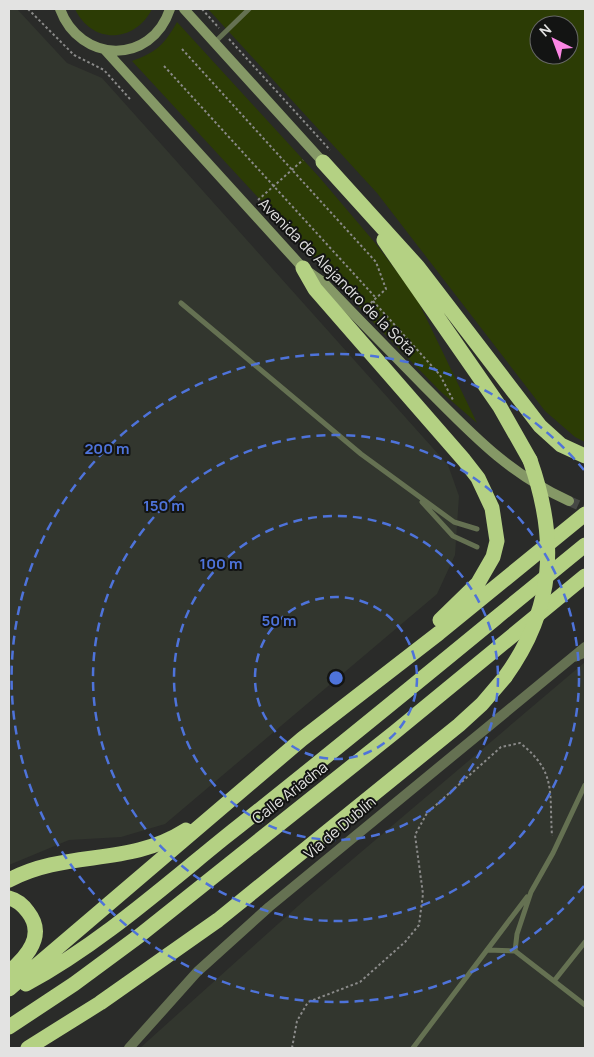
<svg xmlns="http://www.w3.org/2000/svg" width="594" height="1057" font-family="Manrope,sans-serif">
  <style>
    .built { fill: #32362e }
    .green { fill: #2c3c05; fill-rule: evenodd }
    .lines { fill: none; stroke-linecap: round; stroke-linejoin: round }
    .secondary-tunnel { stroke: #464745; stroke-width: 10; stroke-dasharray: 10 5; stroke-linecap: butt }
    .path { stroke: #8a8a89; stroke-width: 2; stroke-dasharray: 2.5 2.5; stroke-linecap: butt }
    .lane { stroke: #657152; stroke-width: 5 }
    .street { stroke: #657152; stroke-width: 10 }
    .secondary { stroke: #859866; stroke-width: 10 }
    .highway { stroke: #b4d183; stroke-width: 15 }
    .highway-bridge { stroke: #b4d183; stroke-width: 15 }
    .ring { fill: none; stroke: #4e73da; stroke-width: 2.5; stroke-dasharray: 9 6 }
    .labels { text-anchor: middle; stroke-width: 4; stroke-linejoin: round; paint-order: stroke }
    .street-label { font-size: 15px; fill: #e3e3e2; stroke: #131413 }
    .centre { fill: #4e73da; stroke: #131413; stroke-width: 2.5 }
    .ring-label { font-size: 15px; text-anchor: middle; font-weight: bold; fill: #4e73da; stroke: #131413; stroke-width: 4; stroke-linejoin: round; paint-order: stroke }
  </style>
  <rect width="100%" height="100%" fill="#2a2b29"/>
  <path class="built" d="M9 9H17L67 63 102 78 448 465 459 496 455 555 437 594 165 824 121 837 69 840 9 865Z
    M585 662V1048H140L307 898Z"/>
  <path class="green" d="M75 9H152C135 43 92 45 75 9Z
    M208 9H585V442L575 437 545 411 377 193ZM539 25H569V55H539Z
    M177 22 320 178 376 244 416 297 477 423 440 391 375 324 132 61C157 52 164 45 177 22Z"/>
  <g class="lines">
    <path class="secondary-tunnel" d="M569 501 585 508"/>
    <path class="path" d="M28 9 74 55 104 70 130 99
      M202 9 219 28
      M229 39 330 150
      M182 49 376 262 386 289 363 310
      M164 66 376 298
      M258 200 303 160
      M373 301 440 375 453 400
      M292 1048 297 1021 308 1002 360 982 405 942 419 925 423 894 415 835 427 813 501 747 520 743C557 772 549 792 552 836"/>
    <path class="lane" d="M215 42 249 9
      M181 303 361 454 454 522 477 529
      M422 502 453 536 477 547
      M576 659 585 655
      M585 785 553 853 531 892 517 934 515 951 585 1005
      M487 950 515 951
      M554 981 585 942
      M413 1048 527 897"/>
    <path class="street" d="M129 1048 197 972 269 907 585 647"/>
    <path class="secondary" d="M60 9C80 63 151 66 170 9
      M184 9 323 162
      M105 50 303 268 323 282C356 317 390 351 424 386 472 434 506 472 569 501"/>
    <path class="highway" d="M323 162 418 267 540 426 561 445 585 456
      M384 240 500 407 530 460
      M303 268 315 289 464 460 478 478 492 508 497 541 493 557 478 583 440 620
      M9 880C68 849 128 867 186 830
      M9 898C17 900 23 905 28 912 46 935 27 957 9 972
      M26 984C98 945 161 889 224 838 346 742 465 643 585 545
      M9 989 302 739 439 633 585 514
      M9 1027 74 984 139 936 395 732 585 576
      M28 1048 100 1003 218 920 459 725 482 704 505 677"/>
    <path class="highway-bridge" d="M505 677C555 608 558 539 530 460"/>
  </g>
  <g class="ring">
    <circle cx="336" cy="678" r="81"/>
    <circle cx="336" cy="678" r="162"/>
    <circle cx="336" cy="678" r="243"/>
    <path d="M584 886A324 324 0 1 1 584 470"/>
  </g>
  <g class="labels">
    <g class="street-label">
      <text transform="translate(337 277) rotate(45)" y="5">Avenida de Alejandro de la Sota</text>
      <text transform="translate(290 793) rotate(-38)" y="5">Calle Ariadna</text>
      <text transform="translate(340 828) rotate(-40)" y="5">Vía de Dublín</text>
    </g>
  </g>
  <circle cx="336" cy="678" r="8" class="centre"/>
  <g class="ring-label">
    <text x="107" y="454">200 m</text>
    <text x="164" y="511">150 m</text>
    <text x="221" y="569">100 m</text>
    <text x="279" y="626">50 m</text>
  </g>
  <rect width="594" height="1057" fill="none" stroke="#e3e3e2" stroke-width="20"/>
  <g transform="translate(554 40) rotate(318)"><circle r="24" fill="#131413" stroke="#666766"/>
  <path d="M0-4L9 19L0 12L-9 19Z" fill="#fc86e4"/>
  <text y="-8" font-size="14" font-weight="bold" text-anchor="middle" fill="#e3e3e2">N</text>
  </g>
</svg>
